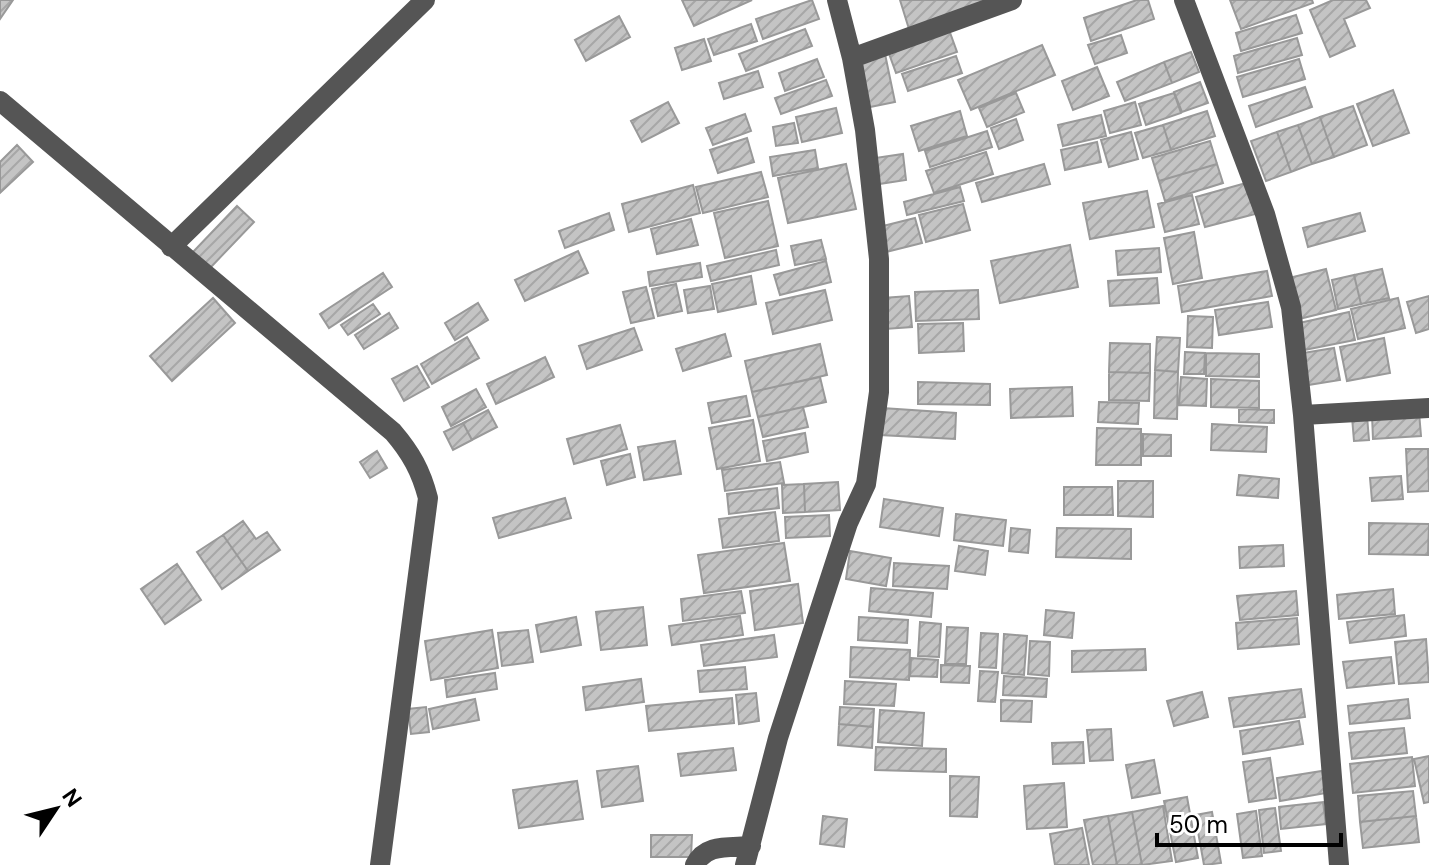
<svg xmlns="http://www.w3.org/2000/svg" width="1429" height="865" font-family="'DM Sans',sans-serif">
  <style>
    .building { fill: url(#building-hatch); stroke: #999; stroke-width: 2 }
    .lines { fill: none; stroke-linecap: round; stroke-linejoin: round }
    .minor { stroke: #555; stroke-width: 20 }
  </style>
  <defs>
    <pattern id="building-hatch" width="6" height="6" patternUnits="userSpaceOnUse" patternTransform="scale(2)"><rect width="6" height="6" fill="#c4c4c4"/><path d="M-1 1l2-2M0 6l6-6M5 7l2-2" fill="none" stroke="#a7a7a7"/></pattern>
  </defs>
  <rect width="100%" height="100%" fill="#fff"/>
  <path class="building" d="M0 0H13L0 19Z
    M682 0H752L694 26Z
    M812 0 819 19 763 39 756 19Z
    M900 0H1005L909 29Z
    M1137 0H1148L1154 19 1091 41 1084 18Z
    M1230 0H1312L1313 3 1241 29Z
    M1333 0H1366L1370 8 1344 19 1355 46 1330 57 1310 10Z
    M1296 15 1302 33 1241 51 1236 33Z
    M619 16 630 37 586 61 575 40Z
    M751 24 757 41 714 55 708 39Z
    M948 27 957 52 896 73 887 48Z
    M805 29 812 46 746 71 739 54Z
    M1121 35 1127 53 1095 64 1088 45Z
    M1297 38 1302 55 1238 73 1234 56Z
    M704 39 711 61 682 70 675 48Z
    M1042 45 1055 75 971 110 958 80Z
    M1191 52 1199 72 1172 83 1164 62Z
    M885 54 895 102 870 107 860 59Z
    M956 56 962 73 908 91 902 74Z
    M817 59 824 77 785 91 779 73Z
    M1299 59 1305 79 1243 97 1237 77Z
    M1164 62 1172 83 1125 101 1117 82Z
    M1097 67 1109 96 1073 110 1062 81Z
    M758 71 763 87 724 99 719 83Z
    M826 80 832 96 781 114 775 98Z
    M1200 82 1208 103 1182 112 1174 92Z
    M1305 87 1312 107 1256 127 1249 106Z
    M1393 90 1409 133 1373 146 1357 104Z
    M1016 93 1024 112 987 127 979 108Z
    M1174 93 1181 113 1146 125 1139 104Z
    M668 102 679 123 642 142 631 121Z
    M1135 102 1141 125 1110 133 1104 111Z
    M1353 106 1367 145 1334 157 1320 117Z
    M836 108 842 133 802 142 796 117Z
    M960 111 967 136 919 151 911 126Z
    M1207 111 1215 136 1171 150 1163 125Z
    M745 114 751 131 713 145 706 128Z
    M1101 115 1106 136 1063 146 1058 125Z
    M1320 117 1334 157 1312 164 1298 125Z
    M1016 119 1023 140 999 149 991 128Z
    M794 123 798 143 776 146 773 127Z
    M1163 125 1171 150 1143 158 1135 133Z
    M1298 125 1312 164 1291 172 1277 132Z
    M987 131 992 147 930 167 925 151Z
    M1131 132 1138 159 1109 167 1101 140Z
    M1277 132 1291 172 1266 181 1251 141Z
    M747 138 754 162 718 173 710 150Z
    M1210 141 1217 164 1159 181 1152 158Z
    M1097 142 1101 162 1065 170 1061 150Z
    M17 145 33 162 0 193V162Z
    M815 150 818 168 773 176 770 157Z
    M986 152 993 174 934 193 926 171Z
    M903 154 906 180 879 184 875 158Z
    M846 164 856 209 788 223 778 178Z
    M1044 164 1050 184 982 202 976 183Z
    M1217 164 1223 183 1165 201 1159 181Z
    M761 172 768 197 703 213 696 187Z
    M1246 183 1255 214 1205 227 1196 197Z
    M693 185 700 213 629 232 622 204Z
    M960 187 964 201 907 215 904 202Z
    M1147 191 1154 227 1090 239 1083 203Z
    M1192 195 1199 224 1165 232 1158 204Z
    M768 201 778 246 725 258 714 213Z
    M963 204 970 230 926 242 919 215Z
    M237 206 254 222 210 268 193 252Z
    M609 213 614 230 565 248 559 231Z
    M1360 213 1365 231 1308 247 1303 228Z
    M915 218 922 243 886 252 879 227Z
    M691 219 698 245 657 254 651 229Z
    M1194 232 1202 278 1173 284 1164 238Z
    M821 240 826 259 795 265 791 246Z
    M1070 245 1078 287 1000 303 991 261Z
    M1159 248 1161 272 1118 275 1116 251Z
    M776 250 779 265 711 281 707 266Z
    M578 251 588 273 525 301 515 280Z
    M826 261 831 282 780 295 774 275Z
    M700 263 702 277 650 286 648 272Z
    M1326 269 1336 310 1299 319 1289 278Z
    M1382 269 1389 298 1361 304 1354 275Z
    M1267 271 1272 296 1182 312 1178 286Z
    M383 273 392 287 329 328 320 314Z
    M1354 275 1361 304 1338 309 1332 280Z
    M751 276 756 304 718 312 712 284Z
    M1157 278 1159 303 1110 306 1108 281Z
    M676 284 682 311 658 316 652 289Z
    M710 286 714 309 688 313 684 290Z
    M646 287 654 318 631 323 623 292Z
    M825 290 832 320 773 334 766 303Z
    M978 290 979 319 916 321 915 292Z
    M909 296 912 327 885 329 883 298Z
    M1429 296V329L1416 333 1407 302Z
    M213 298 235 323 172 381 150 356Z
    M1398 298 1405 328 1358 339 1351 309Z
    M1268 302 1272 327 1219 335 1215 310Z
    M478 303 488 320 455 340 445 323Z
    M373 304 380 314 348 335 341 325Z
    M1349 312 1355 340 1304 350 1299 323Z
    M389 313 398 328 364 349 355 335Z
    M1188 316 1213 317 1212 348 1187 347Z
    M963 323 964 351 919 353 918 324Z
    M634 328 642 350 587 369 579 346Z
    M725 334 731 356 683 371 676 349Z
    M467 337 479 358 432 384 421 364Z
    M1157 337 1180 338 1178 372 1155 370Z
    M1384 338 1390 373 1347 381 1340 347Z
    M1110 343 1150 344V373L1109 372Z
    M820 344 827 375 752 392 745 361Z
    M1334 348 1340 380 1308 385 1303 353Z
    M1185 352 1205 353 1204 374H1184Z
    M1206 353 1259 354V377L1206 376Z
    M545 357 554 377 496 404 487 384Z
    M417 366 429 387 404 401 392 379Z
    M1155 370 1178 372 1177 419 1154 418Z
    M1109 372 1150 373 1149 401 1109 400Z
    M820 377 826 402 758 417 752 392Z
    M1181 377 1207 379 1206 406 1179 405Z
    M1211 379 1259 381V408L1211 407Z
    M918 382 990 384V405L918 404Z
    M1072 387 1073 416 1011 418 1010 389Z
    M476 389 486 407 451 426 442 407Z
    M746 396 750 416 712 423 708 403Z
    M1099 402 1139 403 1138 424 1098 422Z
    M803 407 808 427 763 437 758 417Z
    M882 408 956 413 955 439 880 435Z
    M1239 409 1274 410V423L1239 422Z
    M488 410 497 427 472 440 463 423Z
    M1419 412 1421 436 1373 439 1372 415Z
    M1367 416 1369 440 1354 441 1352 417Z
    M753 420 760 461 717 469 709 428Z
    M463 423 472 440 453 450 444 432Z
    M1212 424 1267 427 1266 452 1211 450Z
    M620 425 627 449 574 464 567 439Z
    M1097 428 1141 429V465H1096Z
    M805 433 808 452 767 461 763 441Z
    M1143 434 1171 435V456H1143Z
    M675 441 681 474 644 480 638 447Z
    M1406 449H1428L1429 491 1408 492Z
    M377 451 387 468 370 478 360 462Z
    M630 454 635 477 607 485 601 461Z
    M780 462 784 483 725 491 722 470Z
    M1239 475 1279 479 1278 498 1237 495Z
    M1401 476 1403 499 1372 501 1370 478Z
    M1118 481H1153V517L1118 516Z
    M838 482 840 510 805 512 804 484Z
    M804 484 805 512 783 513 782 485Z
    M1064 487H1112L1113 515H1064Z
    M777 488 779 508 729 514 727 494Z
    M565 498 571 518 499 538 493 518Z
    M884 499 943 508 939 536 880 527Z
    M775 512 779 541 723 548 719 519Z
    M956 514 1006 520 1003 546 954 540Z
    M829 515 830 536 786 538 785 517Z
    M243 521 256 539 267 532 280 550 248 571 223 535Z
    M1369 523 1429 524 1428 555 1369 554Z
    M1011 528 1030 530 1028 553 1009 551Z
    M1057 528 1131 529V559L1056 557Z
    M223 535 248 571 222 589 197 552Z
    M784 543 790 581 704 593 698 555Z
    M1283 545 1284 566 1240 568 1239 547Z
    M959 546 988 551 985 575 955 571Z
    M850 551 891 558 886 586 846 579Z
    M894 563 949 566 947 589 893 586Z
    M177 564 201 600 165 624 141 589Z
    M798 584 803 623 755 630 750 591Z
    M871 588 933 593 931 617 869 611Z
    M1393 589 1395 614 1339 619 1337 595Z
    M741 591 745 613 683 621 681 599Z
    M1296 591 1298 615 1240 620 1237 596Z
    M643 607 647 645 601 650 596 612Z
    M1046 610 1074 613 1072 638 1044 635Z
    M1404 615 1406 636 1350 643 1347 622Z
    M740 616 743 635 672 645 669 626Z
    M576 617 581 645 541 652 536 625Z
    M859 617 908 620 907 643 858 640Z
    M1297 618 1299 644 1238 649 1236 623Z
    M920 622 941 624 939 657 918 656Z
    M947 627 968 628 966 664H945Z
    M492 630 498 668 431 680 425 641Z
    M528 630 533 662 502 666 498 633Z
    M981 633 998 634 996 668 979 667Z
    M1004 634 1027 636 1024 675 1002 673Z
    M774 635 777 657 704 666 701 645Z
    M1426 639 1429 682 1399 684 1395 642Z
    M1030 641 1050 642 1049 676 1028 674Z
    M851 647 910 650 909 680 850 677Z
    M1145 649 1146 670 1072 672V651Z
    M1391 657 1394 683 1347 688 1343 662Z
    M911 658 938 660 937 677 910 676Z
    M941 665 970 666 969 683 941 682Z
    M745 667 747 689 700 692 698 671Z
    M980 671 998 672 995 702 978 701Z
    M495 673 497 689 447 697 445 680Z
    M1004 676 1047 679 1046 697 1003 695Z
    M641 679 644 702 586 710 583 687Z
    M845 681 896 684 894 706 844 704Z
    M1301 689 1305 717 1234 727 1229 698Z
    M1202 692 1208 717 1174 726 1167 701Z
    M756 693 759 721 739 724 736 695Z
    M732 698 734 723 649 731 646 706Z
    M475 699 479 720 433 729 429 709Z
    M1408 699 1410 718 1350 724 1348 706Z
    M1001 700 1032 701 1031 722 1001 721Z
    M426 707 429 732 411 734 408 709Z
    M840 707 874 709 873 727 839 724Z
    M880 710 924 713 922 746 878 742Z
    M1299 721 1303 744 1243 754 1240 731Z
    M839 724 873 727 872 748 838 745Z
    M1404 728 1407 753 1352 759 1349 733Z
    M1111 729 1113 760 1090 761 1087 730Z
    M1083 742 1084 763 1053 764 1052 743Z
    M876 747 946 749V772L875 770Z
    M733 748 736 770 681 776 678 754Z
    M1429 756V802L1424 803 1414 759Z
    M1412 757 1415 786 1353 793 1350 764Z
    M1270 758 1276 798 1249 802 1243 762Z
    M1154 760 1160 793 1132 798 1126 765Z
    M638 766 643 801 602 807 597 771Z
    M1322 771 1326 793 1280 801 1277 778Z
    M950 776 979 777 977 817 950 816Z
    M577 781 583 819 519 828 513 790Z
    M1064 783 1067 827 1027 829 1024 786Z
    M1413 791 1416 816 1360 822 1358 796Z
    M1187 797 1198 858 1176 862 1164 801Z
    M1323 802 1326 824 1281 829 1279 807Z
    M1163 806 1172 861 1142 865 1132 812Z
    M1275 808 1281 851 1264 853 1259 810Z
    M1256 811 1262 856 1243 858 1237 814Z
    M1132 812 1142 865H1117L1108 816Z
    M1212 812 1221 863 1204 865 1195 815Z
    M823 816 847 819 844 847 820 844Z
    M1108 816 1117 865H1093L1084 820Z
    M1416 816 1419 842 1363 848 1360 822Z
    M1082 828 1089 865H1055L1050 834Z
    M651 835H692L691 857H651Z"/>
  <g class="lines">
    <path class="minor" d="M1184 0 1265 214 1291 307 1303 415 1339 865
      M852 58 1012 0
      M0 101 393 432C411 453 421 471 428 498L380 865
      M171 247 425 0
      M1303 415 1429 408
      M695 865C705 843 730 848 751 846
      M745 865 778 738 848 523 866 484 879 392V259L865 130 852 58 837 0"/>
  </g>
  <g transform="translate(56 809) rotate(55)" stroke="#ffffff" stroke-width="6" paint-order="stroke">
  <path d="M0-6L14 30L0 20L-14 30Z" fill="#000000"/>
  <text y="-12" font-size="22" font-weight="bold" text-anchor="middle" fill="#000000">N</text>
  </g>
  <path d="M1157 833v12h184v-12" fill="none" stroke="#000000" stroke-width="4"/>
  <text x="1169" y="833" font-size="24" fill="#000000" stroke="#ffffff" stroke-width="6" paint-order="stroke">50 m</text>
</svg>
